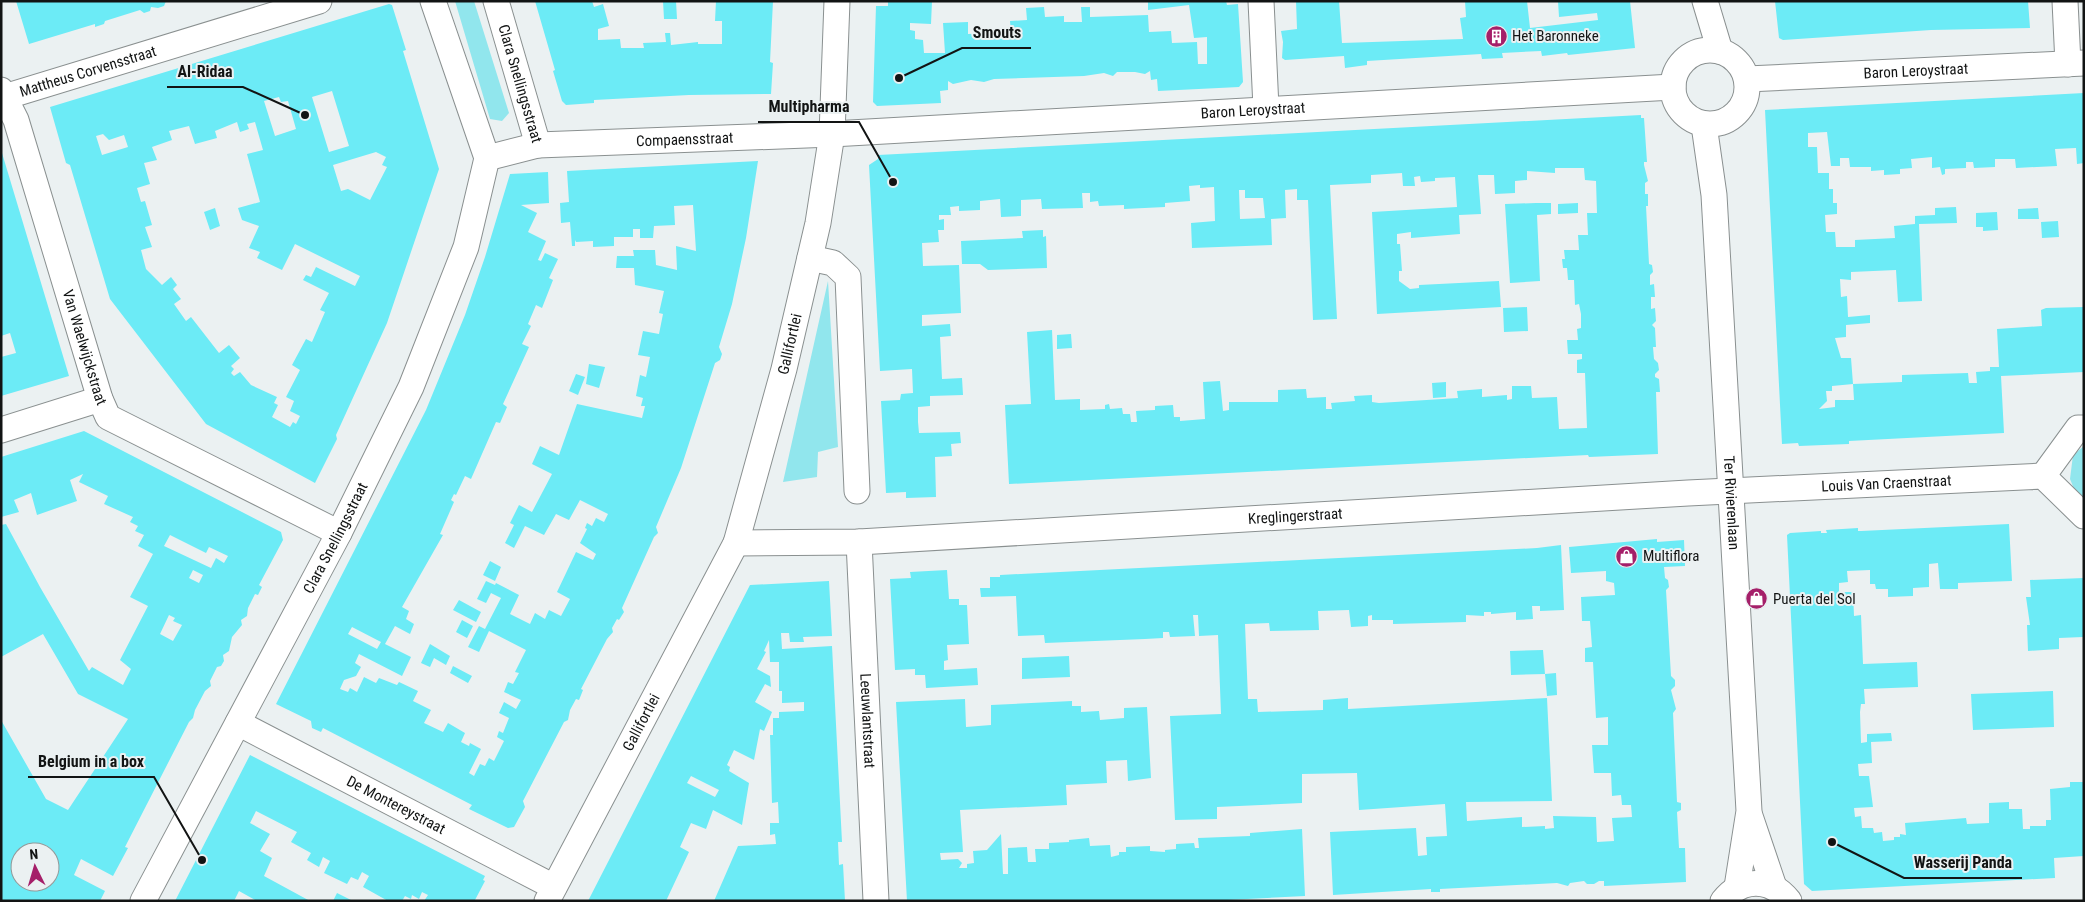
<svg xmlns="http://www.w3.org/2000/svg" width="2085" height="902" font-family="'Roboto Condensed',sans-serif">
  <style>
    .green { fill: #91e6ed }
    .building { fill: #6cebf6; fill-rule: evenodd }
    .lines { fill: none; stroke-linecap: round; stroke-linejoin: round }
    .street-casing { stroke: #8a9090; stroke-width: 27 }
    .street { stroke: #fff; stroke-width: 25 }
    .labels { text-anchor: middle; stroke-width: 4; stroke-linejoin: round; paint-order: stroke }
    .poi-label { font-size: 15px; fill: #121414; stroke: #ebf1f2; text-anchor: start }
    .street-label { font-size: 15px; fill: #121414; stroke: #ebf1f2 }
    .leader { fill: none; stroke: #121414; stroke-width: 2 }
    .callout-dot { fill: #121414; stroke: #ebf1f2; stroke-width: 2 }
    .callout-label { font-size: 16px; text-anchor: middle; font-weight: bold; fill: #121414; stroke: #ebf1f2; stroke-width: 4; stroke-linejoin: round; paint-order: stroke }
  </style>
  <rect width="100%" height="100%" fill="#ebf1f2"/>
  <path class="green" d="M455 1H474L509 113 502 121 490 119Z
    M828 281 838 447 818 452 817 477 783 482Z
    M2084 446V507L2081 506 2070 479 2073 455Z"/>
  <path class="building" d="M16 1H166L164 6 158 8 151 7 150 11 144 13 140 10 105 21 104 24 95 27V24L29 44Z
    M535 1H592L594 7 603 4 609 26 598 29V40L620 39 621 48H644L643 43 666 42 665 33H670L671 45 698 42V44H722V21H715L716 1H773L770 62 773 63 771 94 689 95 594 100V103L566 105 562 101 553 71 555 70Z
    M663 1H676L677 19H664Z
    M888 1H932L931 24 910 23V30L915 31V39L923 40 924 53H945L943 23 968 22V34L1011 32 1010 21 1027 20 1026 8 1044 7 1045 17 1064 16V22H1082L1081 7H1090V17L1148 15 1149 32 1171 31 1172 43 1197 42 1198 64H1207V37L1194 38 1189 5 1148 10V2L1226 1 1227 5 1238 4 1243 82 1239 87 1158 91 1157 79 1151 80 1150 71 1145 74 1135 72H1117L1113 76 1104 73 1084 76 994 79 984 82 971 80 953 84 948 81V90L940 91 941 103 877 106 873 102 876 6H888Z
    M1296 1H1339L1342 43 1463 39 1460 18 1466 17 1465 1H1527L1530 28 1598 20 1597 13 1559 17 1558 1H1630L1635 48 1568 55 1567 53 1542 56 1541 51 1502 53 1503 58 1482 59 1481 54 1367 61V65L1345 68 1344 56 1285 60 1282 58 1283 42 1281 31 1297 29Z
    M1775 1H2028L2030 28 1931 30 1783 40 1779 38Z
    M389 4 392 5 406 50 403 51 439 169 387 323 336 435 337 439 315 483 206 424 110 299 70 165 66 163 50 107ZM332 91 349 146 329 152 312 97ZM279 97 281 102 288 101 296 129 275 136 264 101ZM237 122 240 132 249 129 247 124 255 122 263 150 247 154 260 202 238 208 242 220 259 226 249 248 260 252 257 258 282 270 295 244 360 276 355 286 316 267 311 277 306 275 303 280 329 293 320 310 325 312 312 342 306 339 292 365 300 370 286 397 294 401 290 411 300 416 296 424 293 422 290 427 272 417 278 405 274 403 277 397 251 385 240 372 234 376 231 373 234 369 231 366 240 358 229 345 219 353 191 317 186 321 174 304 181 299 173 289 177 285 171 277 162 285 146 269 141 250 152 247 145 227 152 225 145 201 141 202 137 188 150 184 144 163 157 160 152 147 172 140 169 131 189 126 195 144 217 138 215 131ZM103 134 109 140 124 135 128 147 102 155 96 136ZM376 152 386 157 382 165 387 167 370 200 348 189 341 191 333 165Z
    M2084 93V163L2077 164 2076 148 2055 149 2057 166 2016 168 2015 159H1995V167L1974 168 1973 162H1966V168L1945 169V174L1942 175 1940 167 1932 168V157L1911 159 1912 168 1900 169V174L1884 175V170L1871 171V167H1850L1849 158H1840V166H1831L1827 132 1808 133V147H1817L1818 173H1829V189H1833V203H1837V214L1825 215 1826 232H1835L1836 247H1855V240L1895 238 1894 226 1915 224V216L1935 215V208L1956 207 1957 223 1919 224 1922 301 1898 302 1896 270 1851 272V280L1840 279 1841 297 1847 296 1848 317 1870 315V323L1846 325V337L1835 338 1841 358H1851L1853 384 1832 386V391H1826L1827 401 1819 409 1835 407V400H1854L1853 384 1902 382V375L1968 373 1969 383H1977L1976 372 1990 371V367H1999L1997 329 2042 326 2041 310 2046 308 2084 307V372L2001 376 2004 433 1849 441V444L1799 446 1798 443 1782 444 1765 110Z
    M1641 115V118H1644L1647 162H1644V165L1648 181 1645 183V194H1648V206H1646L1649 264 1652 265 1653 272 1650 275V285L1654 284 1655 297H1651V309L1655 308 1656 321 1652 325 1655 328 1656 347H1653L1654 359 1658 363 1659 370 1655 374V377L1659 379 1660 392H1656L1658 454 1589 457 1588 455 1009 484 1005 405 1031 404 1027 332 1052 330 1055 400 1080 399V410L1105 409V405L1109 404 1110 409 1122 408 1123 414H1130L1131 422H1137L1136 411 1155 410V406L1173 405 1174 417H1180V421L1205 419 1203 382 1220 381 1223 411 1229 410V402H1278V390L1306 389 1307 398 1326 397V409H1332L1331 403 1355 401 1354 396 1372 395V402L1379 403 1458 398 1457 391 1482 389V397L1507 395V400L1512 399V386H1531L1532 398 1557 397 1559 429 1587 428 1585 373H1577V360L1582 359V354H1568L1567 340H1578L1577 329 1581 328V314L1579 304 1575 305 1574 280H1568L1567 268H1563L1562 259H1565L1564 250H1579L1578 235H1588L1587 213H1597L1596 181 1585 180 1584 168H1555V173L1527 171V180L1515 181V193L1495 194 1494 175H1478L1481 214 1459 215 1460 234 1411 238V232L1397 234V244H1400L1402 271H1399V281L1410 289 1419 288V285L1499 281 1501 307 1377 314 1372 212 1457 207 1455 177 1435 178V181L1421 182 1420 176 1414 177 1415 186H1403L1402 173 1371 175V183L1330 185 1337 319 1313 320 1308 200H1297V189L1285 190 1286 218 1271 219 1272 245 1192 248 1191 223 1215 221 1214 187 1200 188V185L1189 186 1190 201 1165 203V207L1124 209V205L1099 206 1098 201 1090 202V193H1082L1083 208 1042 209 1041 199 1021 200V216L1001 217 1000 199 980 201V210L959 211V206L950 207 951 215H939V220L944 219V230H938L939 242 922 243 923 266 959 265 961 313 922 315V326L950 324 951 336 940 337 942 379 962 378 963 395 930 396V406L918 407V422L919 433 960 432 961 443 951 444 952 456 935 457 936 497 906 498V492L886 493 881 401 900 400 901 394 913 393 912 369 880 371 869 165 878 159V155ZM1239 190H1245V198H1263L1265 218 1240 219Z
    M2 153 69 376 1 396V357L16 353 10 333 1 336Z
    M758 161 746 238 732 304 719 347 722 354 720 360 715 363 681 468 656 527 658 533 654 537 622 608 624 612 619 620 617 619 612 628 613 632 607 639 581 689 583 690 579 700 576 699 570 710 568 720 564 722 523 801 525 807 514 827 508 828 469 809 472 805 323 728 321 732 312 728 311 721 276 704 426 410 465 315 485 257 510 174 548 172 549 203 521 205 537 213 528 232 546 241 538 260 541 261 545 253 558 259 549 278 553 280 542 308 536 305 528 324 531 326 522 344 529 347 503 404 507 407 500 423 496 422 471 479 465 476 456 495 454 494 451 500 454 502 440 534 443 535 402 607 409 611 406 619 414 624 410 634 395 626 385 644 411 657 402 676 359 654 355 663 361 667 356 676 344 680 340 689 348 692 350 688 357 692 364 677 376 683 379 678 397 685 399 682 418 691 413 701 431 710 424 723 443 732 448 723 465 733 461 742 469 746 470 743 481 749 469 773 474 776 480 764 485 766 489 758 494 761 504 741 497 737 499 731 503 733 509 718 499 713 504 702 516 709 521 700 504 692 508 682 513 684 519 673 515 672 526 650 489 631 479 652 468 647 479 626 485 629 501 598 491 593 486 603 477 599 486 581 495 585 496 583 519 595 510 614 530 624 535 613 545 619 549 610 561 616 570 599 557 592 576 552 593 560 596 554 580 543 587 529 585 528 587 523 592 526 596 518 604 522 608 514 580 500 569 520 556 514 544 535 525 526 514 548 505 543 514 525 510 523 519 505 532 512 552 474 532 464 540 446 559 455 577 404 642 418 645 406H641L643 398 636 396 640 375 646 377 650 357 638 355 643 331 659 334 663 314 659 313 664 291 635 285 634 268H616L617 256H634L633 250H655L656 265 677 270 676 246 696 251 693 205 674 206 675 225 654 226 653 238H640V229H633V237H614V246L593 247V241L576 242 575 240V246H572L570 222 561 223 560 203 569 202 567 171ZM352 627 381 642 377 649 348 634Z
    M1536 203H1551V214L1537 215 1540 281 1510 283 1505 204Z
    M1578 203V213L1558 214V204Z
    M215 208 220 226 210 230 204 212Z
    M2038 208 2039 219H2018V209Z
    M1997 212 1998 230 1983 231V227H1976V213Z
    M2058 221 2059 237 2042 238 2041 222Z
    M1043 230V237L1046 236 1047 268 988 270 980 264H962L961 241 1023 238 1022 231Z
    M1527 307 1528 331 1504 332 1503 308Z
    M1071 334 1072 348 1057 349V335Z
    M589 364 605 367 599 388 586 384Z
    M576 374 585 377 578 395 569 391Z
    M1446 382V397L1433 398 1432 383Z
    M84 431 281 532 283 540 259 585 262 587 258 595 255 594 248 608 247 616 241 620 242 625 232 637 229 651 223 655 224 661 221 666 217 667 210 681 211 686 205 691 195 710 193 718 189 722 125 847 128 848 113 876 81 859 74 875 105 891 100 901H1V720L46 799 68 810 128 719 78 694 43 634 1 657V525L6 524 40 587 89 671 92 667 123 685 131 669 120 660 148 606 130 597 153 554 138 546 144 535 135 531 138 526 130 522 133 517 104 504 108 496 79 482 83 474 70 480 77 501 37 515 31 493 14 500 19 512 1 517V457ZM170 535 206 553 209 547 228 556 224 563 216 558 211 568 164 546ZM193 570 203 575 199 583 189 578ZM169 615 175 618 173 621 182 625 173 641 160 634ZM20 852H50V882H20Z
    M2009 524 2012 581 1958 583V589H1940L1938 563 1929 564V587L1913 588V596L1888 597V589H1876L1875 584H1870V570L1847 571 1848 582 1839 583V592H1853L1854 616 1861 615 1863 664 1917 662 1918 687 1864 689 1865 704H1861L1860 712 1861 743 1867 742V734L1891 733 1892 741 1871 742 1872 763 1858 764 1859 776H1869L1873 807 1854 808 1855 817 1861 816 1862 828H1873L1874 833 1882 832 1883 841 1894 840V837H1900V834L1906 835 1905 823 1966 818 1967 824 1989 823V803L2009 802V809H2022L2023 829H2030V826H2046V820H2051L2050 789 2070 787V782H2084V856L2054 858 2055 878 1812 891 1804 884 1787 535 1790 533 1821 531V533H1827L1826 530 1858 528V531H1861Z
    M1657 539V542L1684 540 1685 566 1664 567 1665 578 1668 580 1669 587 1666 590 1671 676 1675 680V686L1671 690 1676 709 1673 713 1677 802 1681 803V810L1677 812 1679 848H1685L1686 882 1604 886V881H1599L1594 884H1587L1584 881 1570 883 1568 886 1557 883 1440 889V892H1431V889L1333 895 1330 832 1416 828 1418 856 1427 855 1426 837 1447 836 1445 804 1359 810 1357 773 1302 774V803L1217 807V819L1175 820 1170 716 1221 714 1218 635 1199 636 1198 615H1193L1195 636 1170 637 1169 632H1163V638L1145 639 1045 643 1044 635 1018 636 1016 596 981 597 980 588H990V577H1000V575L1537 548 1561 545 1564 610 1540 611V606H1532L1533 619 1516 620V612L1491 614V612H1484V616L1466 615V622L1393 624V620H1372V615L1368 616V626L1351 627 1349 610 1318 611 1319 630 1270 631 1269 623 1245 624 1248 699H1257L1258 712 1323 710V700L1348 698V709L1547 698 1552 801 1466 802 1467 821 1522 817V827L1545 826V829L1554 828 1553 816 1596 817 1597 842 1614 841 1612 818 1632 817 1631 805H1622L1621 795 1612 796 1611 773H1594L1592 745H1608V717L1596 718 1593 662H1585V648L1592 647 1590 621H1582L1581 597 1615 595 1614 583 1606 581V571L1571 573 1569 547Z
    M490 561 501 567 495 581 483 575Z
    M947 570 949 599H959V605H967L969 644 947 645 948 660 944 661V670L977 668 978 685 926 688 925 675H915V669L895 670 890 579 911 578 910 572Z
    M2084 578 2083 637 2059 638V649L2028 651 2027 625H2030L2026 597H2031L2030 580Z
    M829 581 832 636 803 637 804 642H790L789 633H781L782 649 832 646 842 842H838L839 865 843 864 845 901H714L738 846 776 844 775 834 770 835V823H779L778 802 772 803 770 735H773V718H779V712L804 711V702L782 703V691H779V662H770L769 640 764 651 766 652 757 669 770 676 771 687 765 684 755 702 772 712 764 731 760 729 754 760 734 750 727 765 730 767 729 771 749 783 742 825 713 810 706 829 691 823 680 847 689 852 666 901H588L750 585ZM691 776 719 790 715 797 687 783Z
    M459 600 481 612 476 622 453 610Z
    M462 620 473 626 467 638 456 632Z
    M430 644 450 656 446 665 434 658 430 667 421 663Z
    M1543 650 1545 674 1511 675 1510 651Z
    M1069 656 1070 677 1022 679V658Z
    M453 666 472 676 468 683 450 673Z
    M1556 673 1557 695 1547 696 1545 674Z
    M2053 691 2054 727 1973 730 1971 694Z
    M965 699 966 727 991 725V705L1072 701V706H1081V712L1099 711 1100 720 1124 718V708L1147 707 1151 778 1128 781 1127 760 1106 761 1107 783 1066 785 1067 805 960 810 963 852 940 853 941 860 958 859 962 863 959 868H967V864L974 863 973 851 987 850 1001 834 1003 874H1008V848L1027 847 1028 862H1036L1035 849H1049V843L1069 842V840L1089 838 1090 846 1110 845 1111 857 1119 855V852H1126V847L1150 846V851L1165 852V850L1176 849V844L1194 843 1195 848H1199L1198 838 1250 836V833L1302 829 1305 896 1207 901H907L896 702Z
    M250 755 485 876 483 880 485 881 475 900 424 901 428 895 422 892 419 899 412 895 411 899 405 896 402 901H388L363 887 369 876 362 872 358 880 351 877 347 884 324 873 330 861 323 857 319 867 307 860 311 853 291 842 297 832 256 811 250 823 270 834 260 851 272 858 264 876 310 901H257L239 891 234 901H175Z
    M337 893 353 901H333Z"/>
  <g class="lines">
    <defs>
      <g id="street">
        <path d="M433 1 487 158"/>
        <path id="s1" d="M496 1 538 145"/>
        <path d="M1261 1 1266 108"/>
        <path d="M1705 1 1720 51"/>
        <path d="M2065 1 2068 64"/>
        <circle cx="1710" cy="87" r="37"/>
        <path id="s2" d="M1747 79 2084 63"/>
        <path id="s3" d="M1 90 16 120 100 399 108 417 339 533"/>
        <path id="s4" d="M1 98 319 1"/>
        <path id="s5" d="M1704 125 1714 195 1749 811 1737 887"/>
        <path d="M810 258 833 263 848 277 857 491"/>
        <path d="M1 430 100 399"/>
        <path d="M2043 476 2078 428H2084"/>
        <path id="s6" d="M859 542 876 901"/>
        <path id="s7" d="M736 543 859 542 1688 493 2043 476 2084 516"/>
        <path id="s8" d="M238 723 554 887"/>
        <path d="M1750 816 1774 887"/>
        <path id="s9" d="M143 901 339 533 411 387 466 247 487 158 538 145 832 134 1673 87"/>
        <path id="s10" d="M547 901 736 543 784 369 818 223 832 134 837 1"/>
        <path d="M1723 901C1741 878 1770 877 1789 901"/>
      </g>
    </defs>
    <use href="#street" class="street-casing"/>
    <use href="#street" class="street"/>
  </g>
  <defs>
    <symbol id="building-disc" viewBox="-11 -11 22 22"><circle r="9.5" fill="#a51f69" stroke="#ebf1f2"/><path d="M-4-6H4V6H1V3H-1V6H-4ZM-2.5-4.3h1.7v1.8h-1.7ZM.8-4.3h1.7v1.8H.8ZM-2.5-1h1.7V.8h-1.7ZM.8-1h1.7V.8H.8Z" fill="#fff"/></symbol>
    <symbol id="shop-disc" viewBox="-11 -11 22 22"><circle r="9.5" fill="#a51f69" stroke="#ebf1f2"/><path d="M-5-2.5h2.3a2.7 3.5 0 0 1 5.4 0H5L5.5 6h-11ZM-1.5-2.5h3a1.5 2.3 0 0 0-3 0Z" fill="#fff"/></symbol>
  </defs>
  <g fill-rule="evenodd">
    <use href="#building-disc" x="1484" y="24" width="25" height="25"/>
    <use href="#shop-disc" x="1614" y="544" width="25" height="25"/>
    <use href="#shop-disc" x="1744" y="586" width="25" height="25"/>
  </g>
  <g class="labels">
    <g class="poi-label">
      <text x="1512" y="41">Het Baronneke</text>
      <text x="1643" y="561">Multiflora</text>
      <text x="1773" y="604">Puerta del Sol</text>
    </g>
    <g class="street-label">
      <text dy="5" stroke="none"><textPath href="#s2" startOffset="169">Baron Leroystraat</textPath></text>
      <text dy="5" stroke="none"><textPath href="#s4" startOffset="91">Mattheus Corvensstraat</textPath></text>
      <text dy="5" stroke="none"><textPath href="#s1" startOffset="86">Clara Snellingsstraat</textPath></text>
      <text dy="5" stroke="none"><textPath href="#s9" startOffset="1590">Baron Leroystraat</textPath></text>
      <text dy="5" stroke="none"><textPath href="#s9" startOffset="1021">Compaensstraat</textPath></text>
      <text dy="5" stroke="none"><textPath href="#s10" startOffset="611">Gallifortlei</textPath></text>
      <text dy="5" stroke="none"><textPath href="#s3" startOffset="271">Van Waelwijckstraat</textPath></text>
      <text dy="5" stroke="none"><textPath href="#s7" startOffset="1152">Louis Van Craenstraat</textPath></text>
      <text dy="5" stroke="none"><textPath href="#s5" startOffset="379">Ter Rivierenlaan</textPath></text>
      <text dy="5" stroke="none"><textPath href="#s7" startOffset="560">Kreglingerstraat</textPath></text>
      <text dy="5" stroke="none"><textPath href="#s9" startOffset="411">Clara Snellingsstraat</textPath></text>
      <text dy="5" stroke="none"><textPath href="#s6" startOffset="179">Leeuwlantstraat</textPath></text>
      <text dy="5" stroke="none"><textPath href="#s10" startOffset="202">Gallifortlei</textPath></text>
      <text dy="5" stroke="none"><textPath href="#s8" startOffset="178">De Montereystraat</textPath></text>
    </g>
  </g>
  <path class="leader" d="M899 78L962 48H1031M305 115L243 87H167M893 182L859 122H758M202 860L154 777H28M1832 842L1904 878H2022"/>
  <g class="callout-dot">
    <circle cx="899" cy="78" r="5"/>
    <circle cx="305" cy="115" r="5"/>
    <circle cx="893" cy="182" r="5"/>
    <circle cx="202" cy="860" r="5"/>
    <circle cx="1832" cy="842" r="5"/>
  </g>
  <g class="callout-label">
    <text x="997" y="38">Smouts</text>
    <text x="205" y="77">Al-Ridaa</text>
    <text x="809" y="112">Multipharma</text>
    <text x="91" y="767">Belgium in a box</text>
    <text x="1963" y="868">Wasserij Panda</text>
  </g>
  <rect width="2085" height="902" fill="none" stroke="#121414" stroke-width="5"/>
  <g transform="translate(35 867) rotate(355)"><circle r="24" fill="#ebf1f2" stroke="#949999"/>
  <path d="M0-4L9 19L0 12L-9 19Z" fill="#a51f69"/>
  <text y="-8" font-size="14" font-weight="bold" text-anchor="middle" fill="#121414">N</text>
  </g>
</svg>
